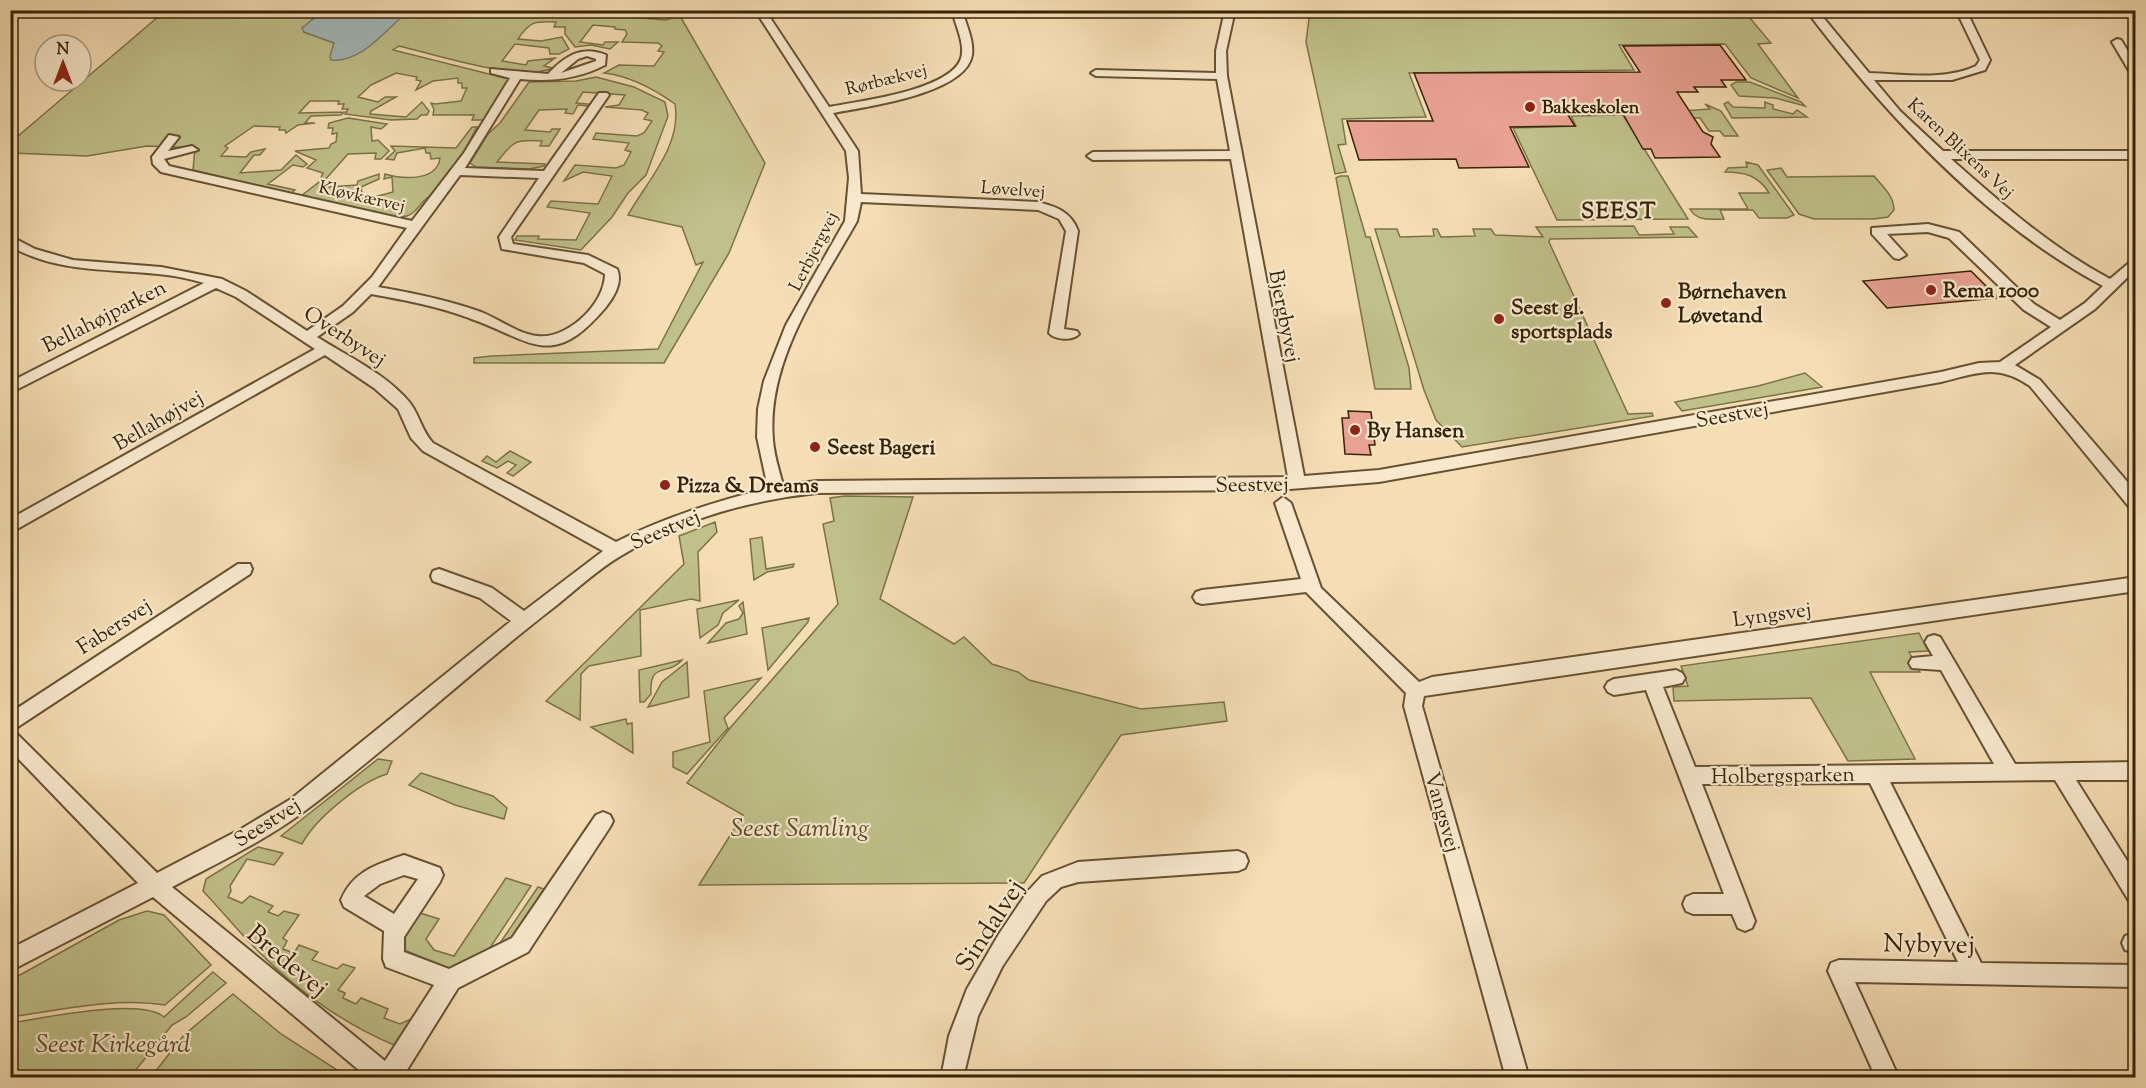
<svg xmlns="http://www.w3.org/2000/svg" width="2146" height="1088" font-family="'Sorts Mill Goudy',serif">
  <style>
    .green { fill: #c0c08a; stroke: #7c7248; stroke-width: 1.5 }
    .water { fill: #a2b8b9; stroke: #777c71; stroke-width: 1.5 }
    .building { fill: #e8a192; stroke: #372306; stroke-width: 1.5 }
    .lines { fill: none; stroke-linecap: round; stroke-linejoin: round }
    .street-casing { stroke: #665232; stroke-width: 4 }
    .street { fill: #f8e9ce; fill-rule: evenodd }
    .poi-dot { fill: #8f2418; stroke: #f8e9ce; stroke-width: 2 }
    .labels { text-anchor: middle; stroke-width: 4.5; stroke-linejoin: round; paint-order: stroke }
    .far-street-label { font-size: 18px; fill: #372306; stroke: #f8e9ce }
    .far-poi-label { font-size: 18px; font-weight: bold; fill: #372306; stroke: #f8e9ce; text-anchor: start }
    .poi-label { font-size: 21px; font-weight: bold; fill: #372306; stroke: #f8e9ce; text-anchor: start }
    .street-label { font-size: 21px; fill: #372306; stroke: #f8e9ce }
    .far-district-label { font-size: 22px; font-weight: bold; letter-spacing: 1.5px; fill: #372306; stroke: #f8e9ce }
    .near-park-label { font-size: 26px; font-style: italic; fill: #594a27; stroke: #f8e9ce }
    .near-street-label { font-size: 26px; fill: #372306; stroke: #f8e9ce }
  </style>
  <rect width="100%" height="100%" fill="#f5ddb4"/>
  <filter id="stains"><feTurbulence type="fractalNoise" baseFrequency=".00333" numOctaves="4"/><feColorMatrix values="0 0 0 0 .2 0 0 0 0 .09 0 0 0 0 .02 0 0 0 .5 -.17"/></filter>
  <radialGradient id="worn" r=".72"><stop offset=".6" stop-color="#630" stop-opacity="0"/><stop offset="1" stop-color="#630" stop-opacity=".3"/></radialGradient>
  <path class="green" d="M540 10 666 20 680 16 765 163 729 253 664 363H474V358L492 356 658 349 703 262 696 265 682 227 628 215C647 181 682 146 675 104 654 89 630 76 604 73L619 65 654 66 664 52 658 51 662 46 658 43 622 42 627 34 625 30 615 29V27L593 25 580 42 603 45 605 42H618L610 49 591 45 575 47 565 34V27H554L556 22C535 21 530 21 518 39L541 41 562 37 569 49 559 54H550L549 48 515 44 502 61 526 65 528 61 555 58 544 66 553 68C522 83 434 54 399 46L393 50 509 79 484 120H472L474 115H433L434 109 431 103 435 104 461 101 467 88H462V83H458V78L433 81 416 90 421 81 416 80 417 77 396 73 371 85 358 97 378 102 385 97H396L371 111 370 114 406 117 422 102 429 111 427 115H421L417 119 391 120 345 114 348 109H342L344 104H338L339 101H310L299 113 344 112 341 115 311 116 305 123H315L298 125 286 133 285 130H279L280 127 254 126 225 146 228 148 221 156 246 157 251 152 265 149 260 155H254L240 173 281 170 296 155 307 164 303 167 293 165 268 184 295 190 290 194 193 170 195 148 147 146 87 156 11 153V142L165 11H323L315 14 304 32 334 43 405 12 387 11Z
    M1310 11H1744L1771 43 1758 44 1798 98 1751 78 1725 44 1619 45 1634 70 1409 73 1426 117 1342 119 1346 144 1338 145 1346 172 1335 174 1306 42Z
    M596 77 634 87 665 102 668 116 646 175 628 193 612 217 581 250 515 240 517 236H539L538 239 576 240 590 213 547 207 551 201 598 204 612 176 583 172 564 181 575 165 616 168 624 165 631 152 625 150 629 143 593 139 596 133 637 136 644 133 652 121 644 119 648 113 642 110 605 107 619 105 625 95 583 92 576 103 589 104 587 106 578 105 573 114 565 113 567 109 539 110 525 130 550 132 552 129H560L549 146H540L542 141C515 139 514 141 497 162L545 164 544 166 529 169 476 167 470 163 488 134 500 123 529 82 576 81Z
    M1736 82H1750L1801 102 1805 106 1775 98 1739 96 1731 85Z
    M1728 102 1733 107 1765 108V102L1773 105V109L1793 114 1797 110 1807 117 1732 118 1724 104Z
    M1705 104 1721 111 1738 136H1724L1720 131H1709L1700 118 1653 116 1657 113 1710 109Z
    M1623 115 1688 219 1557 220 1513 128 1576 126 1571 116Z
    M348 118 387 124 381 129 371 127 372 141 378 140 389 151 381 159H375L376 153 348 154 324 181 329 182 328 187 357 185 358 181 379 174V179L361 187 363 200 393 192 392 177 384 179 385 174C402 179 437 182 440 158L431 159 430 153H426L425 148 397 153 394 160 386 159 395 151 391 146 456 148 472 127H477L460 159 431 196C421 199 418 213 407 216 383 222 326 203 301 196L319 182 323 173 307 168 316 160 295 151 329 148 331 144 336 142 337 133 332 134 333 128H328L329 123Z
    M1746 162 1758 165 1794 215 1787 218H1759L1753 210H1720L1724 219C1712 219 1697 222 1690 209H1748L1739 193H1769C1758 175 1744 172 1725 172L1728 168 1747 167Z
    M1781 168 1787 177 1874 176C1883 187 1894 196 1894 210L1888 217 1874 219H1814L1799 214 1767 170Z
    M1340 176H1348L1366 237H1370L1409 368 1411 389H1375L1336 178Z
    M1634 226 1639 235 1674 234 1670 227H1688L1697 237 1550 239 1549 242 1628 414 1652 413 1653 416 1462 447 1436 420 1424 390 1375 229H1397L1400 237 1434 236 1433 229H1437L1441 237 1475 236 1473 229H1491L1495 235 1543 237 1536 227Z
    M1805 373 1822 387 1682 411 1675 402 1758 386Z
    M510 451 531 462 513 476 507 473 516 465 508 461 497 468 482 461 487 456 496 462Z
    M845 496 913 497 880 599 954 644 964 637 992 664 1018 672 1029 680 1141 709 1224 702 1227 721 1121 735 1024 883 699 885 743 815 687 783 730 728 838 604 823 524 834 521 830 498Z
    M715 522 717 532 698 552 700 601 691 599 640 610 641 656 589 666 581 674 580 720 546 701 684 564 679 536Z
    M762 537 766 569 794 564 793 567 767 572 754 580 750 539Z
    M739 600 723 613 718 625 700 638 697 609Z
    M743 602 747 634 708 643 726 623 739 619 743 613 739 606Z
    M809 618 808 622 768 670 762 628Z
    M1919 633 1928 651 1909 652 1920 672H1870L1915 759 1848 761 1811 698 1674 701 1673 687 1688 686 1681 666Z
    M682 660C668 677 649 660 651 694L644 702H640L639 670Z
    M687 662 689 697 648 707 662 682Z
    M761 678 724 718 728 728 687 774 673 767V752L710 742 704 691Z
    M626 719 627 724 632 723 633 753 591 727Z
    M378 759 392 761 387 774C360 782 315 819 302 844L281 836Z
    M421 773 493 796 507 808 504 819 455 805 409 785Z
    M258 847 283 853 274 865 247 859 230 886 231 891 228 897 242 903 250 896 273 906 268 912 278 916 284 911 299 915 283 938 287 941 283 949 294 953 299 945 318 952 312 960 337 969 343 964 355 968 338 990 345 993 343 998 356 1004 361 998 388 1009 384 1018 400 1024 413 1018 394 1045C346 1025 299 992 262 955 241 935 223 912 203 891L206 879Z
    M506 878 531 886 486 954 454 970 404 950 402 938 420 913 439 919 426 939 434 950 454 956Z
    M538 887 547 890 515 937 496 949Z
    M147 911 164 915 211 965 165 1005C114 997 61 1010 11 1017V980L119 920Z
    M213 972 226 983 186 1017 172 1025 130 1077H11V1023C43 1018 141 997 164 1017Z
    M233 994 281 1034 348 1077H151L184 1035Z"/>
  <path class="water" d="M387 10 406 13C386 30 360 64 331 60L330 56 334 43 304 32 302 28 323 11Z"/>
  <path class="building" d="M1720 45 1746 80H1721L1726 87H1694L1698 92H1677L1703 132 1713 137 1711 144 1720 157 1655 158 1651 149H1643L1623 114 1568 115 1575 126 1510 127 1529 167 1459 168 1456 159 1359 160 1347 121H1433L1414 73 1640 72 1623 46Z
    M1971 271 1998 298 1887 308 1863 281Z
    M1348 411 1371 412 1375 445H1369L1371 455 1345 454 1342 418H1349Z"/>
  <g class="lines">
    <defs>
      <path id="street" d="M755 10H765L829 107C860 101 945 91 960 61 967 46 955 25 952 10H962C966 25 974 40 972 55 966 94 864 107 833 113L858 151 861 194 1038 202C1057 207 1071 212 1078 231L1064 329 1077 331 1079 334C1073 341 1055 340 1049 333L1066 231 1059 219 1038 210 861 202 857 221C820 287 766 360 773 440 774 455 779 470 783 485L817 481 1288 477 1231 159 1093 160 1087 156 1093 152 1230 151 1217 79 1096 76 1091 73 1096 70 1216 73V51L1225 10H1235L1226 51 1227 76 1304 476 1379 470 1941 372 1979 363 2000 362 2051 327 2024 310 1949 238 1928 232 1887 234 1906 255 1899 259 1894 258 1872 234V228L1928 224 1959 232 2034 304 2060 320 2085 303 2103 286C1987 224 1884 113 1806 10H1817L1869 73C1903 74 1944 81 1976 66L1980 60 1956 10H1966L1990 60 1985 70 1952 80H1874L1900 111 1943 151H2136V159H1951C2001 203 2050 247 2110 279L2136 257V269L2095 309 2015 365 2040 380 2136 492V510L2130 508 2030 386C1997 363 1977 373 1941 382L1379 482 1277 490 817 493C751 500 681 519 624 554 597 569 573 593 548 612 466 676 389 748 306 810 265 841 217 863 172 887L385 1061 434 985 386 967 383 959 384 931 344 907 341 900C353 871 376 865 404 855L440 868 443 875 440 882 404 937V952L449 969 512 938 596 815 603 812 610 815 613 821 610 827 528 952 458 988 402 1078H370L360 1071 153 897 10 971V949L138 883 10 750V713L238 564H250L252 569 250 574 13 730 157 873 241 829 291 799 511 621 480 598 433 581 431 576 433 571 439 569 492 588 524 611 603 551 423 451 411 438 398 409 374 388 325 355 10 533V519L315 349 236 297 216 288 10 393V382L204 283C140 263 71 281 10 246V236L35 249 73 260 161 267 222 279 246 291 307 331 343 306 372 277 407 228 161 172 153 164 152 157 169 135 179 137 168 151 192 146 198 150 164 159 169 166 412 221 464 153 510 78 491 73V69L548 74C565 56 581 45 606 55L605 65C578 79 550 82 520 79L465 168 544 171 599 93H607L609 95 511 237 513 244 588 255 617 269C623 282 614 297 606 307 551 372 532 340 469 318 437 306 404 300 371 294L353 312 317 337C347 356 388 375 410 403 420 416 421 430 433 443L616 542C665 517 715 502 768 488L757 437 758 409 764 381 786 325 845 221 849 178 846 151ZM587 56 596 59V61L561 73 578 59ZM460 175 539 178 499 237 502 249 584 263 605 274C605 304 567 340 537 336 518 334 499 319 481 312 448 300 413 293 378 287ZM404 875 418 879 394 914 364 896 380 884Z
        M2117 39 2121 40 2136 64V77L2131 74 2112 42Z
        M1283 497 1291 503 1321 588 1419 682 1432 677 2136 577V591L1424 696 1422 706 1529 1078H1506L1404 706 1406 693 1306 592 1202 604 1196 602 1193 597 1196 592 1202 590 1301 579 1275 503Z
        M1934 635 1940 637 2015 764 2136 762V780H2076L2136 875V904L2129 901 2055 780 1890 782 1981 963 2136 965V987L1855 982 1899 1078H1876L1828 971 1831 963 1839 960 1958 962 1870 783 1702 784 1755 921 1752 928 1745 931 1738 928 1732 914H1693L1686 911 1683 904 1686 897 1693 894H1724L1646 690 1614 695 1608 692 1605 687 1608 682 1614 679 1676 670 1682 673 1685 678 1682 683 1663 687 1695 767 1994 764 1941 670 1912 668 1909 663 1912 658 1933 656 1925 642 1928 637Z
        M1238 851 1245 854 1248 861 1245 868 1238 871 1078 882 1061 887 1046 901 1002 967 978 1016 963 1078H941L949 1036 967 989 999 934 1028 891 1042 876 1078 862Z
        M2133 933H2136V953L2125 950 2122 943 2125 936Z"/>
    </defs>
    <use href="#street" class="street-casing"/>
    <use href="#street" class="street"/>
  </g>
  <g class="poi-dot">
    <circle cx="1530" cy="107" r="6"/>
    <circle cx="1931" cy="290" r="6"/>
    <circle cx="1666" cy="303" r="6"/>
    <circle cx="1499" cy="319" r="6"/>
    <circle cx="1355" cy="430" r="6"/>
    <circle cx="815" cy="447" r="6"/>
    <circle cx="665" cy="485" r="6"/>
  </g>
  <g class="labels">
    <g class="far-street-label">
      <text transform="translate(886 79) rotate(-14)" y="6">Rørbækvej</text>
      <text transform="translate(1961 148) rotate(43)" y="6">Karen Blixens Vej</text>
      <text transform="translate(1013 189) rotate(4)" y="6">Løvelvej</text>
      <text transform="translate(362 196) rotate(13)" y="6">Kløvkærvej</text>
      <text transform="translate(813 251) rotate(-63)" y="6">Lerbjergvej</text>
    </g>
    <g class="far-poi-label">
      <text x="1542" y="113">Bakkeskolen</text>
    </g>
    <g class="poi-label">
      <text x="1943" y="297">Rema 1000</text>
      <text x="1678" y="298">Børnehaven<tspan x="1678" dy="24">Løvetand</tspan></text>
      <text x="1511" y="314">Seest gl.<tspan x="1511" dy="24">sportsplads</tspan></text>
      <text x="1367" y="437">By Hansen</text>
      <text x="827" y="454">Seest Bageri</text>
      <text x="677" y="492">Pizza &amp; Dreams</text>
    </g>
    <g class="street-label">
      <text transform="translate(104 316) rotate(-27)" y="7">Bellahøjparken</text>
      <text transform="translate(1285 316) rotate(79)" y="7">Bjergbyvej</text>
      <text transform="translate(345 336) rotate(33)" y="7">Overbyvej</text>
      <text transform="translate(1732 414) rotate(-10)" y="7">Seestvej</text>
      <text transform="translate(158 420) rotate(-30)" y="7">Bellahøjvej</text>
      <text transform="translate(1252 484) rotate(-1)" y="7">Seestvej</text>
      <text transform="translate(665 529) rotate(-23)" y="7">Seestvej</text>
      <text transform="translate(1772 614) rotate(-8)" y="7">Lyngsvej</text>
      <text transform="translate(114 626) rotate(-33)" y="7">Fabersvej</text>
      <text transform="translate(1783 775) rotate(-1)" y="7">Holbergsparken</text>
      <text transform="translate(1443 812) rotate(74)" y="7">Vangsvej</text>
      <text transform="translate(267 822) rotate(-32)" y="7">Seestvej</text>
    </g>
    <g class="far-district-label">
      <text x="1619" y="218">SEEST</text>
    </g>
    <g class="near-park-label">
      <text x="800" y="836">Seest Samling</text>
      <text x="113" y="1052">Seest Kirkegård</text>
    </g>
    <g class="near-street-label">
      <text transform="translate(989 925) rotate(-57)" y="9">Sindalvej</text>
      <text transform="translate(1929 943) rotate(1)" y="9">Nybyvej</text>
      <text transform="translate(288 960) rotate(40)" y="9">Bredevej</text>
    </g>
  </g>
  <rect width="2146" height="1088" fill="none" stroke="#f5ddb4" stroke-width="36"/>
  <rect x="12" y="12" width="2122" height="1064" fill="none" stroke="#372306" stroke-width="3"/>
  <rect x="18" y="18" width="2110" height="1052" fill="none" stroke="#372306" stroke-width="1.5"/>
  <g transform="translate(63 63)"><circle r="28" fill="#f8e9ce" stroke="#ab9a7e" stroke-width="1.5"/>
  <path d="M0-4.5L10 22L0 15L-10 22Z" fill="#8f2418"/>
  <text y="-9" font-size="16" font-weight="bold" text-anchor="middle" fill="#372306">N</text>
  </g>
  <rect width="100%" height="100%" filter="url(#stains)"/>
  <rect width="100%" height="100%" fill="url(#worn)"/>
</svg>
